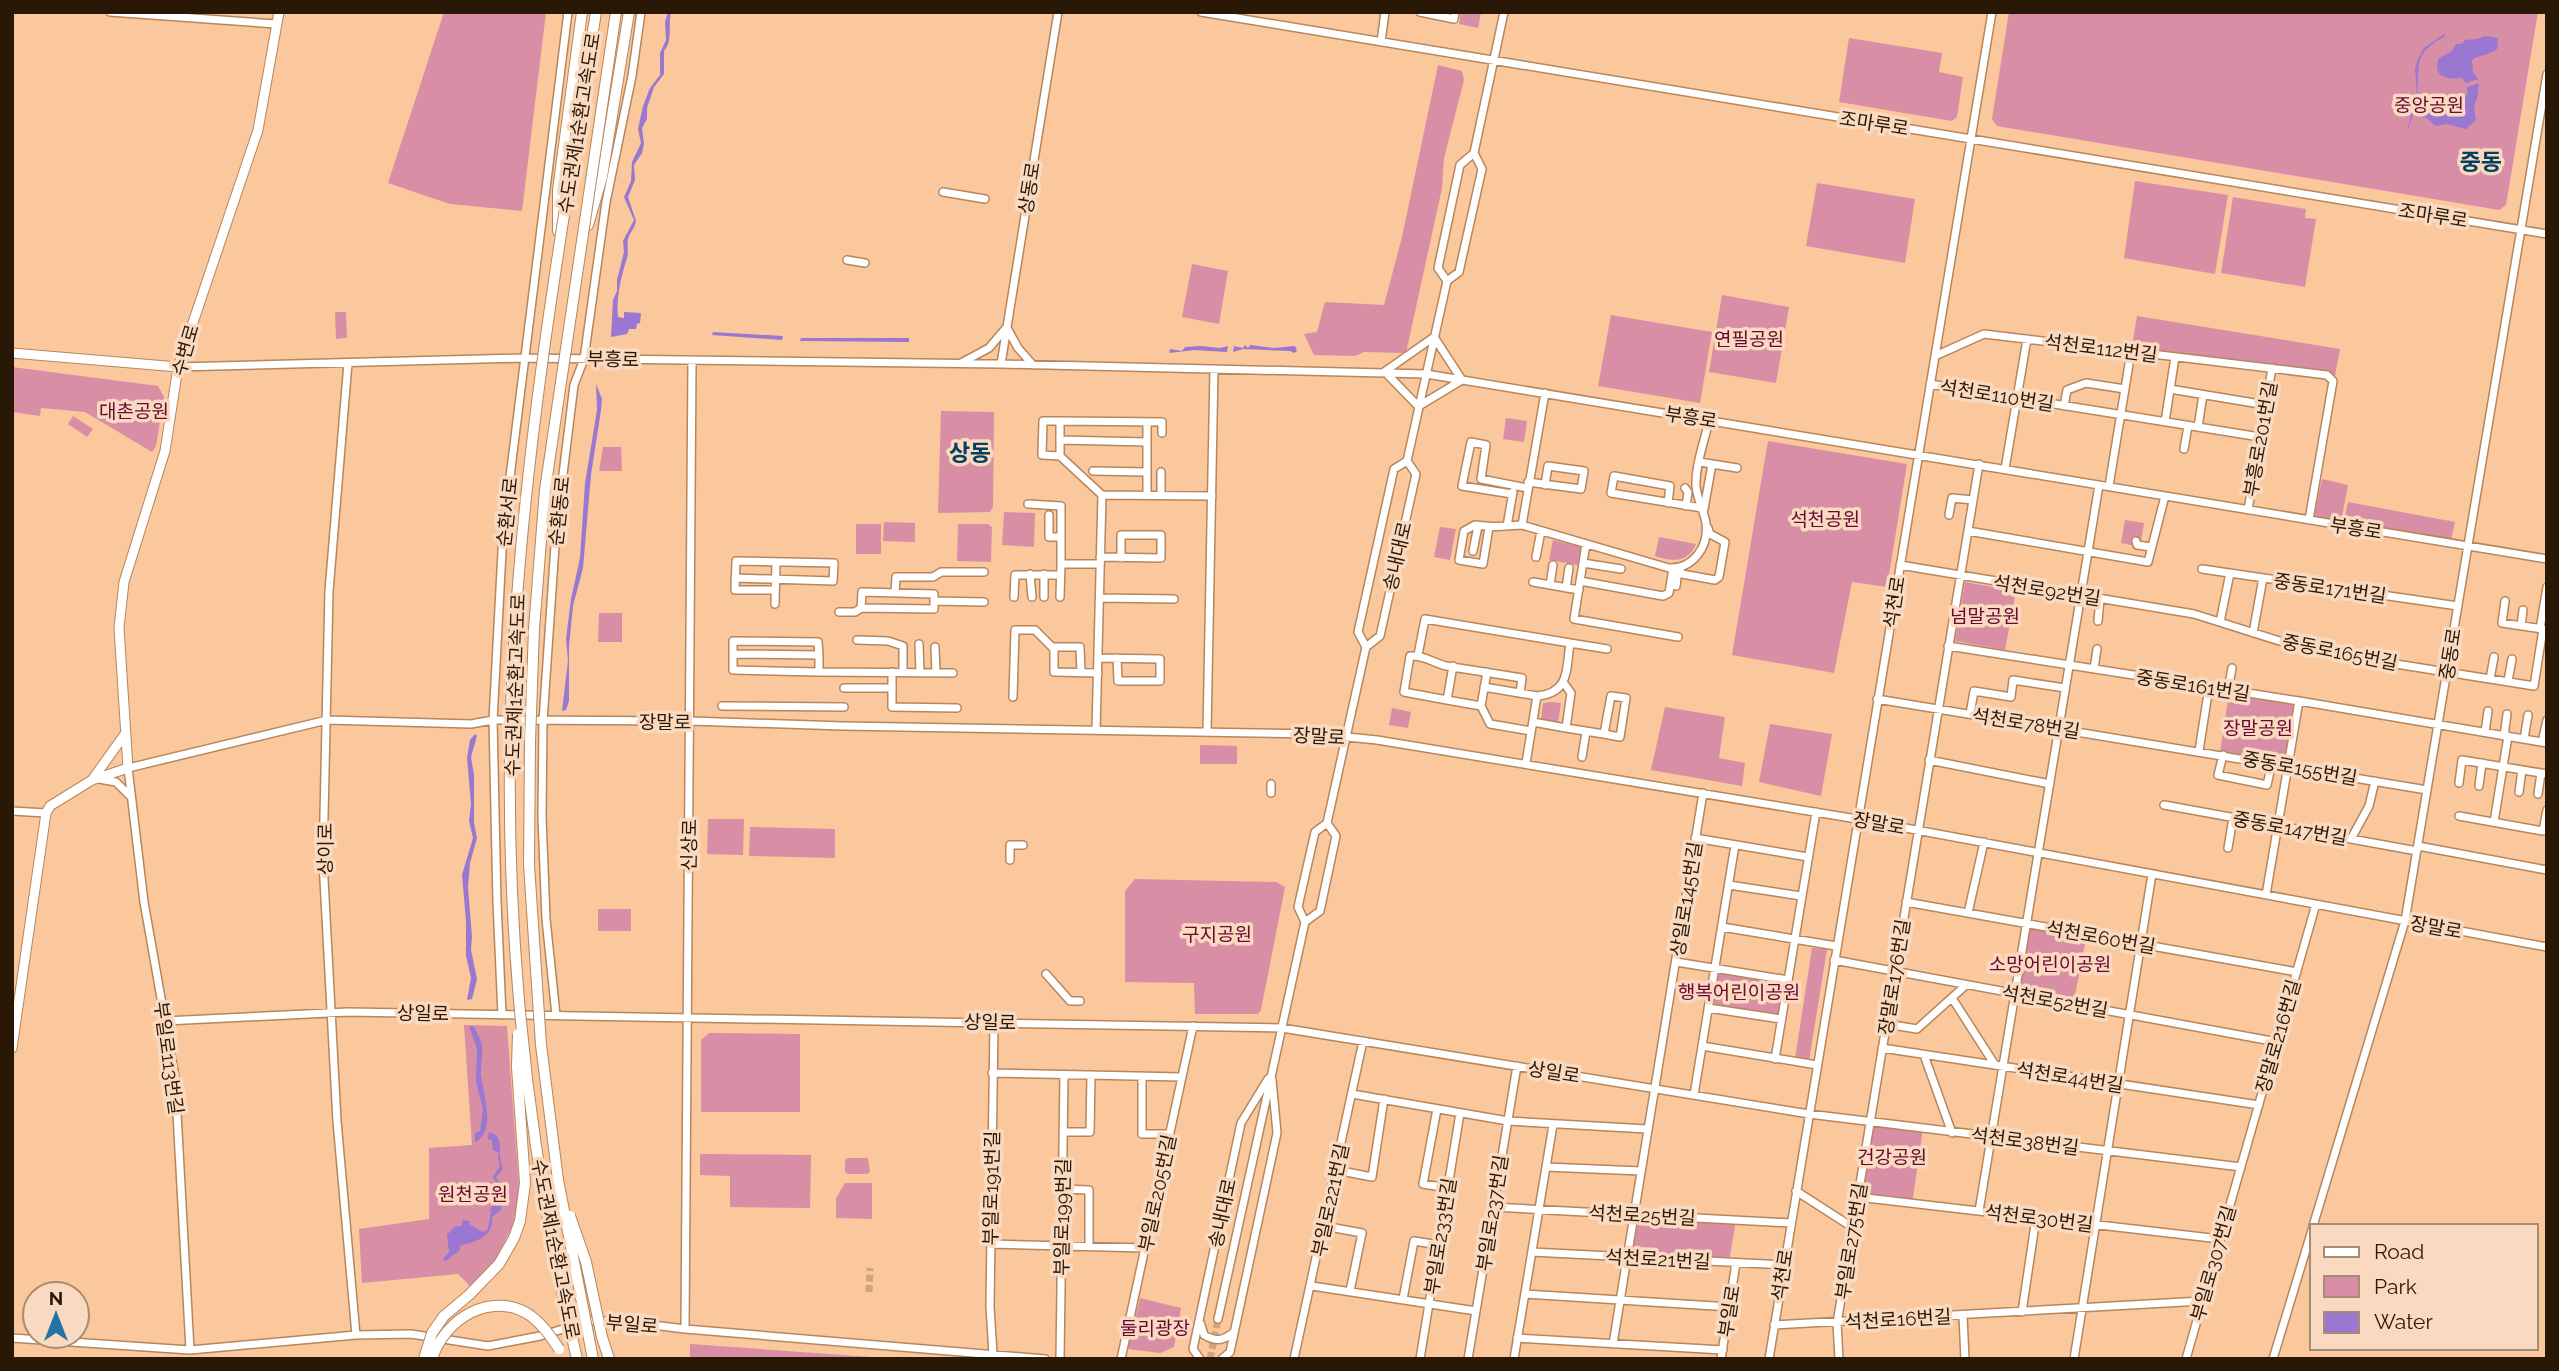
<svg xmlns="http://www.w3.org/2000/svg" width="2559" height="1371" font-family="Raleway,'Noto Sans KR',sans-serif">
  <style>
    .green { fill: #d88ea4 }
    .water { fill: #9a77d0 }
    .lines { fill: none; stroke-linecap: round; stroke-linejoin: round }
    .minor-tunnel { stroke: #d1a47e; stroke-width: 7; stroke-dasharray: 7 3.5; stroke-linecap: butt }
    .minor-casing { stroke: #b7865c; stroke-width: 10 }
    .major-casing { stroke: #b7865c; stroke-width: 11 }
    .highway-casing { stroke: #b7865c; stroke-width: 12 }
    .minor { stroke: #fff; stroke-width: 7 }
    .major { stroke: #fff; stroke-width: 9 }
    .highway { stroke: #fff; stroke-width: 10 }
    .highway-bridge-casing { stroke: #b7865c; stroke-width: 12; stroke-linecap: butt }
    .highway-bridge { stroke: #fff; stroke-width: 10 }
    .labels { text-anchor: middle; stroke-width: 7; stroke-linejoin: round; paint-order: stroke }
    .park-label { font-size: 19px; fill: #690835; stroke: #f9d9bf }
    .street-label { font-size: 19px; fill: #2a1807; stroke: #f9d9bf }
    .quarter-label { font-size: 23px; font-weight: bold; fill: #033f60; stroke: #f9d9bf }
  </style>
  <rect width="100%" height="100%" fill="#fbc79c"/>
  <path class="green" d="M444 12H546L522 211 450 204 388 183Z
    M1461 12H1481L1478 28 1459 24Z
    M2009 12H2538L2506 205 2499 210 1997 126 1992 119Z
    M1849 38 1942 53 1939 72 1963 77 1957 117 1952 121 1839 102Z
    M1438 65 1462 71 1464 80 1444 158 1442 188 1406 353 1364 352 1355 356 1314 355 1304 334 1317 332 1325 302 1384 305 1402 237Z
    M2135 181 2228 195 2215 274 2124 258Z
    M1817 183 1915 199 1905 263 1806 246Z
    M2233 197 2306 209 2305 218 2316 219 2305 287 2221 273Z
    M1192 264 1228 271 1219 324 1182 317Z
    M1722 295 1789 307 1776 383 1709 372Z
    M335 312H346L347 338 336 339Z
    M1611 315 1712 332 1700 403 1598 386Z
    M2137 316 2340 349 2335 376 2131 352Z
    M12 367 158 386 164 397 156 446 152 452 85 412 41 408 40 416 12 412Z
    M941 411 994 412 993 507 990 512 938 513Z
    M73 416 93 429 87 437 68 424Z
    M1506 418 1527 421 1524 442 1503 439Z
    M1768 441 1907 464 1887 587 1852 582 1834 673 1732 655Z
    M603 447H621L622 471H599Z
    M2322 479 2348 485 2341 522 2314 517Z
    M2348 502 2455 522 2451 540 2344 521Z
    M1004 512 1035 513 1034 547 1002 545Z
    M2125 520 2144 523 2140 547 2121 543Z
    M884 522 915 523V542L883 541Z
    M856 524H881V554H856Z
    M958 524H988L992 527 991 562 957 561Z
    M1440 527 1456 529 1450 560 1434 557Z
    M1659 537 1696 544C1688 563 1672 562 1655 556Z
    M1553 540 1581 547 1578 565 1549 560Z
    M1965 582 2016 591 2005 650 1955 641Z
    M599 613H622V642H598Z
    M2229 693 2296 703 2286 763 2220 752Z
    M1553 702 1561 703 1558 723 1541 720 1543 703Z
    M1665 707 1725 717 1719 758 1745 763 1742 786 1651 770Z
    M1392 708 1411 712 1408 728 1389 725Z
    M1770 724 1832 734 1821 796 1759 782Z
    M1200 745 1237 746V764H1200Z
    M708 819H744L743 855 707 854Z
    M750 827 835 829V858L749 856Z
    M1135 879 1276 882 1285 887 1261 1010 1258 1014H1195L1194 983 1125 982V891Z
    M598 909H631V931H598Z
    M2026 923 2087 934 2073 1005 2015 994Z
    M1812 948 1827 949 1809 1061 1795 1059Z
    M1715 967 1788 980 1781 1019 1708 1008Z
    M464 1025 507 1026 519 1188 517 1207 512 1227 495 1261 471 1287 458 1274 362 1283 359 1229 429 1219V1148L472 1145Z
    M709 1033 800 1034V1112H701V1040Z
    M1870 1123 1923 1129 1912 1204 1858 1197Z
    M700 1154 811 1155 810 1208 730 1207V1176L700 1175Z
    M848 1158H868L870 1172 867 1174H848L845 1172V1160Z
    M845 1183H872V1219L836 1218V1198Z
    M1634 1215 1736 1220 1729 1262 1627 1257Z
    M1140 1298 1181 1308 1174 1347 1160 1353 1128 1349Z
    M690 1344 899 1359H690Z"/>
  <path class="water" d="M668 12H671C668 26 673 41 664 51V74L654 87 647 108V119L642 128 644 144 642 153 634 165 635 180 628 197 636 221C635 227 632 230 629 236 626 243 629 251 627 258 621 277 616 297 618 317L624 318V312L641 313 640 323 637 324 636 329H629L627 334 611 337 613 300 617 291V280L624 252 623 241 634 220 624 197 631 181 632 162 641 143 638 129 643 106 650 88 660 75V53L666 40 665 22Z
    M2444 34 2445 36C2418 52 2418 58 2418 87 2418 101 2412 119 2407 132L2417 90 2415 69 2418 59 2424 48Z
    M2485 36 2498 38 2497 49C2489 56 2480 54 2472 60L2473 72 2478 79 2466 83 2462 78C2446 80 2432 77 2439 58L2451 52 2456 44H2462L2465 40 2477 39Z
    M2479 83 2478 95 2474 106 2476 120 2466 129 2446 124 2436 126 2424 116 2422 106C2436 79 2450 105 2467 95V87Z
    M713 332 783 336 782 340 712 335Z
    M801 338H909V342L800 341Z
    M1245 345 1248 348 1250 345 1274 348 1295 346 1297 351 1294 353 1290 351 1243 349 1233 352 1234 346 1243 348Z
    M1201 346 1220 348 1228 346 1227 352 1194 350 1169 353 1170 349 1182 351 1185 347Z
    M596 384 602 399 601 410 591 475 583 568 573 606 569 646V701L566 710 562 711 568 661 566 639 571 599 580 558 585 483 597 410Z
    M475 734 477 736 471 757 474 775V823L477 838 470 863 468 887 472 937 471 950 477 979 472 999 467 1000 471 978 466 956V921L462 875 473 838 469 821 471 804 467 758 470 740Z
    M469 1026 474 1027C477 1033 482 1041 482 1047 483 1057 480 1066 481 1075 483 1093 497 1132 475 1142V1133L480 1131 483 1109 476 1082 477 1049Z
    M489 1132C503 1137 499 1144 500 1157 500 1161 502 1165 503 1169L496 1177 503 1190 501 1210 492 1217C494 1238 476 1241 460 1246V1250L446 1261 443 1259 449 1252 447 1235 454 1227 461 1226 463 1220 470 1221 469 1224 483 1232 488 1229 491 1212 490 1209 495 1202 492 1199 501 1191 493 1177 500 1166 498 1159 499 1153 493 1150 492 1140 488 1139Z"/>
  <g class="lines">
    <path class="minor-tunnel" d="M869 1292 870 1268
      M1210 1359 1218 1319"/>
    <defs>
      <path id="minor" d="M110 12 276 24
        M1201 12 2547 234
        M1420 12 1454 19 1455 12
        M1381 42 1385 12
        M943 192 985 199
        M847 260 865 263
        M1447 281 1438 268 1460 165 1474 153 1504 12
        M1007 328 1018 348 1033 365
        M1935 356 1984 334 2327 375 2333 381 2309 520
        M348 363 329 591 323 861 337 1121 356 1335
        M961 363 989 348 1006 328
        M1001 364 1058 12
        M178 367 524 358 1001 364 1426 374 2547 559
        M1384 372 1434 337 1462 380
        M1385 372 1419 407
        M1930 384 2260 437
        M2170 389 2266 405
        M1545 393 1522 525 1669 568C1693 569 1709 547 1706 523 1704 511 1697 499 1696 486 1695 465 1705 440 1709 420
        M1419 406 1462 380
        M2064 406 2067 390 2086 383 2125 389
        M1060 421H1043L1042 455 1060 456
        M2165 422 2175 357
        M2198 427 2203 395
        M1162 433V422L1060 421V456L1102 495 1212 496
        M1060 440 1147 442
        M2184 449 2188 426
        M1700 462 1712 464 1704 509
        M1712 464 1737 468
        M2005 469 2027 339
        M1093 471 1147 472
        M1161 472V495
        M1528 482 1581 489 1584 471 1548 466 1545 485
        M2109 486 2131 352
        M1685 488 1688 492 1686 506
        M1512 494 1462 486 1471 442 1486 445 1481 479 1527 488
        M1147 495V422
        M1668 503 1670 486 1614 476 1611 493 1702 508
        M1028 504 1061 506V564
        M2248 510 2272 368
        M1049 515V537H1061
        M1949 515 1952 498 1973 500
        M1507 526 1513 492
        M1489 527 1483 564 1459 560 1464 531 1475 525C1495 528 1503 526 1522 525
        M1968 531 2148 562 2165 496
        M2136 541 2137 545 2151 547
        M1586 544 1574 619 1678 637
        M1473 551 1478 526
        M1100 557 1161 558V535H1121V558
        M1536 557 1541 531
        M1583 563 1621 569
        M1900 565 2194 614 2308 650 2534 686 2543 629 2502 623 2505 601
        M1679 568 1682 574 1715 580 1719 577 1725 542 1710 534 1708 528
        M2202 569 2458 606
        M1030 574 1032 597
        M1044 574V597
        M735 578 833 581 834 563 736 561 735 590H775
        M1580 581 1663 596 1669 593 1673 568
        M1533 582 1579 590
        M1550 585 1553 565
        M1676 586 1678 569
        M1566 588 1569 568
        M895 593 896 577H933L941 572H984
        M1014 597 1015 575H1060
        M1060 597 1061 564H1100
        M1100 598 1174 599
        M934 601 984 602
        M775 604 776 562
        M839 612H855L861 608 862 592 934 594V609L861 608
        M2098 621 2100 599
        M2220 622 2230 573
        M2521 626 2523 610
        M2540 629 2547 587
        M2253 633 2263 578
        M857 640 888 641 903 646V672
        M1570 643 1607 649
        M919 644 920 672
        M1948 646 2299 701 2547 743
        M935 647 936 673
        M1366 647 1380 636 1416 474 1407 461
        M733 654V670L819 672V655L733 654V641L818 642 819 655
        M1418 655 1425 619 1570 643C1566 670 1570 693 1537 696L1526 763
        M1098 658 1160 659V681H1118L1117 658
        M1453 666 1447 700 1404 692 1410 656C1425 655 1433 663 1446 666 1472 670 1497 674 1522 678L1520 693
        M2094 669 2097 649
        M819 672 953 673
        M1081 673 1080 647H1054V672L1098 673
        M2490 679 2494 657
        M2508 681 2512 659
        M1484 687 1537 696
        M844 688H892V672
        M892 688V707L957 708
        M2228 690 2232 668
        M1013 697 1015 630H1035L1054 649
        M1877 699 2427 790
        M1447 700 1481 706 1490 724 1531 731
        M722 706 844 707
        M1481 706 1487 672
        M1970 714 1974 691 2011 697 2013 680 2065 688
        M1533 722 1566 728 1571 693 1563 682
        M1566 728 1604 734 1611 696 1626 698 1620 737 1604 734
        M1096 730 1102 495
        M1207 732 1214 369
        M2485 732 2488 711
        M2504 736 2507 714
        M2524 739 2528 715
        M2542 742 2547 720
        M2199 751 2209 687
        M2223 755 2218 775 2267 785 2272 763
        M1582 757 1586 732
        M1929 760 2050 784
        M99 779 116 782 129 795
        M2459 783 2462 760 2547 774
        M1271 784V793
        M2479 786 2482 763
        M2519 792 2522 770
        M2538 794 2541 773
        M2164 805 2417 851
        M12 811 46 813
        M2459 816 2543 831 2547 810
        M2494 822 2508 736
        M1695 838 1808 857
        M2351 839 2369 806 2375 781
        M2418 846 2547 870
        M2228 848 2233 818
        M1010 860V845H1023
        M1729 885 1801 896
        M2266 895 2299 701
        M1906 902 2297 972
        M1968 913 1984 842
        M1305 922 1320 911 1336 836 1327 823
        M1722 927 1836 946
        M1834 960 2277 1042
        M1676 962 1788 980
        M1046 974 1070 1001H1080
        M1952 998 1995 1065
        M1708 1008 1781 1019
        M502 1015 497 902 493 720 503 533 568 12
        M556 1015 546 919 542 817 543 721 556 531 574 385 584 359 606 202 632 76 641 12
        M165 1021 348 1012 1282 1028 1809 1114 2241 1167
        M1886 1024 1917 1029 1966 985
        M1702 1046 1817 1065
        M1882 1048 2259 1105
        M1924 1055 1952 1133
        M1775 1059 1816 812
        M992 1073 1182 1077
        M1142 1076V1134H1170
        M1352 1094 1508 1121 1647 1129
        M1694 1095 1735 845
        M1437 1109 1423 1184 1448 1188
        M1063 1132H1090L1091 1075
        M1546 1167 1641 1171
        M1336 1170 1372 1177 1384 1099
        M1062 1189 1089 1190V1247
        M1796 1191 1852 1227
        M1858 1197 2220 1239
        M1493 1207 1791 1223
        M1979 1211 2099 485
        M1324 1226 1362 1233 1350 1291
        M2313 1226 2405 921 2547 74
        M991 1244 1145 1248
        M1532 1252 1784 1265
        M1312 1286 1476 1311
        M1525 1294 1730 1307
        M1403 1299 1414 1241 1439 1245
        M2022 1312 2036 1218
        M1963 1316 1965 1359
        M1218 1319 1305 922 1298 907 1315 832 1327 823 1366 647 1358 632 1394 469 1407 461 1447 281 1459 272 1482 169 1474 153
        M1200 1322 1204 1335C1216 1342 1223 1341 1234 1332
        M1774 1325 2202 1301
        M685 1329 692 360
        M12 1338 190 1350 356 1335 411 1334 488 1346 540 1336 589 1321H621L685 1329 1045 1359
        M1517 1338 1723 1350
        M1613 1344 1703 793
        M190 1350 175 1077 144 902 128 768 327 720 471 724 493 720 691 721 843 726 1317 734 1377 740 1857 819 2547 947
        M993 1354 990 1307 994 1023
        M1060 1359 1064 1075
        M1121 1359 1193 1026
        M1200 1359 1193 1349 1241 1123 1268 1079
        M1222 1359 1230 1352 1277 1133 1272 1080
        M1294 1359 1363 1041
        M1420 1359 1460 1113
        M1468 1359 1517 1066
        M1514 1359 1553 1125
        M1721 1359 1736 1263
        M1769 1359 1992 12
        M1839 1359 1837 1323 1979 464
        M2074 1359 2152 874
        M2186 1359 2316 904
        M2273 1359 2312 1230"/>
      <path id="major" d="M12 353 178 367
        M92 780 125 734
        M12 1048 46 813 50 806 92 780 128 768 119 628 124 582 165 451 178 367 258 130 279 12"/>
      <path id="highway" d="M588 225 602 177 629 12
        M558 231V190L582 12
        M602 1337 609 1359"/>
    </defs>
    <use href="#minor" class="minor-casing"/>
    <use href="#major" class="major-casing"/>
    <use href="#highway" class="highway-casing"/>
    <use href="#minor" class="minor"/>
    <use href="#major" class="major"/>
    <use href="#highway" class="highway"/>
    <defs>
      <path id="highway-bridge" d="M570 1216 586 1262 602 1337
        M424 1359 432 1333 444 1316 469 1295 499 1264 514 1238 520 1221 525 1183 517 1067 518 1034
        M432 1359C444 1319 492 1289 531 1316 543 1325 551 1337 559 1349
        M577 1359C520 1121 499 872 515 627 528 421 564 216 596 12
        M593 1359 558 1180 541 1045 529 865 530 741 534 629 545 490 616 12"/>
    </defs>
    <use href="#highway-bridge" class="highway-bridge-casing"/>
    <use href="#highway-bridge" class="highway-bridge"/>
  </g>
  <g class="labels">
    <g class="park-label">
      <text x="2429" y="112">중앙공원</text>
      <text x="1749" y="346">연필공원</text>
      <text x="134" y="418">대촌공원</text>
      <text x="1825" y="526">석천공원</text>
      <text x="1985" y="623">넘말공원</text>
      <text x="2258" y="735">장말공원</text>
      <text x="1217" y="941">구지공원</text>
      <text x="2050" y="971">소망어린이공원</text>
      <text x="1739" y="999">행복어린이공원</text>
      <text x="1892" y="1164">건강공원</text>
      <text x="473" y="1201">원천공원</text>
      <text x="1155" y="1335">둘리광장</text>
    </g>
    <g class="street-label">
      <text transform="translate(579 123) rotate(-81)" y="7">수도권제1순환고속도로</text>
      <text transform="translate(1874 123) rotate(9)" y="7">조마루로</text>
      <text transform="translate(1029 188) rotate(-81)" y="7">상동로</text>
      <text transform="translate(2433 215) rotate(9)" y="7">조마루로</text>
      <text transform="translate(2101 348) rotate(7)" y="7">석천로112번길</text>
      <text transform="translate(185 350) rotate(-74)" y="7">수변로</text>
      <text transform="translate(613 359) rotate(1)" y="7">부흥로</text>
      <text transform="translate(1997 395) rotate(9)" y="7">석천로110번길</text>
      <text transform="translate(1691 417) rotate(9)" y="7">부흥로</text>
      <text transform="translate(2260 439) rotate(-80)" y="7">부흥로201번길</text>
      <text transform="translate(559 511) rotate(-84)" y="7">순환동로</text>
      <text transform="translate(507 512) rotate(-84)" y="7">순환서로</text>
      <text transform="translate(2356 528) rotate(9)" y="7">부흥로</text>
      <text transform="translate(1397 556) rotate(-77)" y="7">송내대로</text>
      <text transform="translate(2330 588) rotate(8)" y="7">중동로171번길</text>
      <text transform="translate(2047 590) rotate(9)" y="7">석천로92번길</text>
      <text transform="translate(1894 602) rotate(-81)" y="7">석천로</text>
      <text transform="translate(2340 652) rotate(11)" y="7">중동로165번길</text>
      <text transform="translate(2450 654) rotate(-81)" y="7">중동로</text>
      <text transform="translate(515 685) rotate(-88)" y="7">수도권제1순환고속도로</text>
      <text transform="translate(2193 685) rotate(9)" y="7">중동로161번길</text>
      <text x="665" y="729">장말로</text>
      <text transform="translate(2026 723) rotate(9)" y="7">석천로78번길</text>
      <text transform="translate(1319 736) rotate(3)" y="7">장말로</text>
      <text transform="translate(2300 768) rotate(10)" y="7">중동로155번길</text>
      <text transform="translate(1879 823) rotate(10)" y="7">장말로</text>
      <text transform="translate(2290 828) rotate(10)" y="7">중동로147번길</text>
      <text transform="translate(689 845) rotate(-89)" y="7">신상로</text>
      <text transform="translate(325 849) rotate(-90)" y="7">상이로</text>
      <text transform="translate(1686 899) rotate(-81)" y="7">상일로145번길</text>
      <text transform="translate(2436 927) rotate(10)" y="7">장말로</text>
      <text transform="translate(2101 937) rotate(10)" y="7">석천로60번길</text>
      <text transform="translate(1894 977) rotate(-81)" y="7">장말로176번길</text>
      <text transform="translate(2055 1001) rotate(10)" y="7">석천로52번길</text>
      <text transform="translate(423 1013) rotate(1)" y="7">상일로</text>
      <text transform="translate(990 1022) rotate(1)" y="7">상일로</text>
      <text transform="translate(2278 1036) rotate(-74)" y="7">장말로216번길</text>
      <text transform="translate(169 1058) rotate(82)" y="7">부일로113번길</text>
      <text transform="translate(1554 1072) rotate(9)" y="7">상일로</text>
      <text transform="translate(2070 1077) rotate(9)" y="7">석천로44번길</text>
      <text transform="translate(2025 1141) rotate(7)" y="7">석천로38번길</text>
      <text transform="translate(991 1188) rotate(-89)" y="7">부일로191번길</text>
      <text transform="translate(1157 1193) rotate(-78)" y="7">부일로205번길</text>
      <text transform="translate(1330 1200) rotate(-78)" y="7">부일로221번길</text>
      <text transform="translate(1222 1213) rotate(-78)" y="7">송내대로</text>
      <text transform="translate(1492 1213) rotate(-81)" y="7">부일로237번길</text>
      <text transform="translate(1642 1215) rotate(3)" y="7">석천로25번길</text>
      <text transform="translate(1062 1217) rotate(-89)" y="7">부일로199번길</text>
      <text transform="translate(2039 1218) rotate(7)" y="7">석천로30번길</text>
      <text transform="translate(1440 1236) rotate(-81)" y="7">부일로233번길</text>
      <text transform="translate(1851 1241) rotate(-81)" y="7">부일로275번길</text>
      <text transform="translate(556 1249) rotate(79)" y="7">수도권제1순환고속도로</text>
      <text transform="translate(1658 1259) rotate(3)" y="7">석천로21번길</text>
      <text transform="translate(2213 1263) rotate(-74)" y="7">부일로307번길</text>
      <text transform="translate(1782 1275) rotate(-81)" y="7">석천로</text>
      <text transform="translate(1729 1311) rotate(-81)" y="7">부일로</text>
      <text transform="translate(1898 1319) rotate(-3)" y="7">석천로16번길</text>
      <text transform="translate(632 1324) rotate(5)" y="7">부일로</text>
    </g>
    <g class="quarter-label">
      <text x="2481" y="170">중동</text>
      <text x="970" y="461">상동</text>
    </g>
  </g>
  <rect width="2559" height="1371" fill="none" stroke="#2a1807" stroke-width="28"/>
  <rect x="2310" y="1224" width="228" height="126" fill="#f9d9bf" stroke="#a68c75" stroke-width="2"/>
  <rect x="2324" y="1247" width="35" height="10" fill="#ffffff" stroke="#a68c75" stroke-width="2"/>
  <text x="2374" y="1259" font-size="21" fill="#2a1807">Road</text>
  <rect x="2324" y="1276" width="35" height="21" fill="#d88ea4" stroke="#a68c75" stroke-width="2"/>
  <text x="2374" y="1294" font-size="21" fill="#2a1807">Park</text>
  <rect x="2324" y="1312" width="35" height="21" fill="#9a77d0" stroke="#a68c75" stroke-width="2"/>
  <text x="2374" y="1329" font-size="21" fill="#2a1807">Water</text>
  <g transform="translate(56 1315)"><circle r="33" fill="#f9d9bf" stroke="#a68c75" stroke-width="2"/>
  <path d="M0-5L12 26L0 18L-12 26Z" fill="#2373a4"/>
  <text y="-10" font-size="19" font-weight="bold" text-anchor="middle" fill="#2a1807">N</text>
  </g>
</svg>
